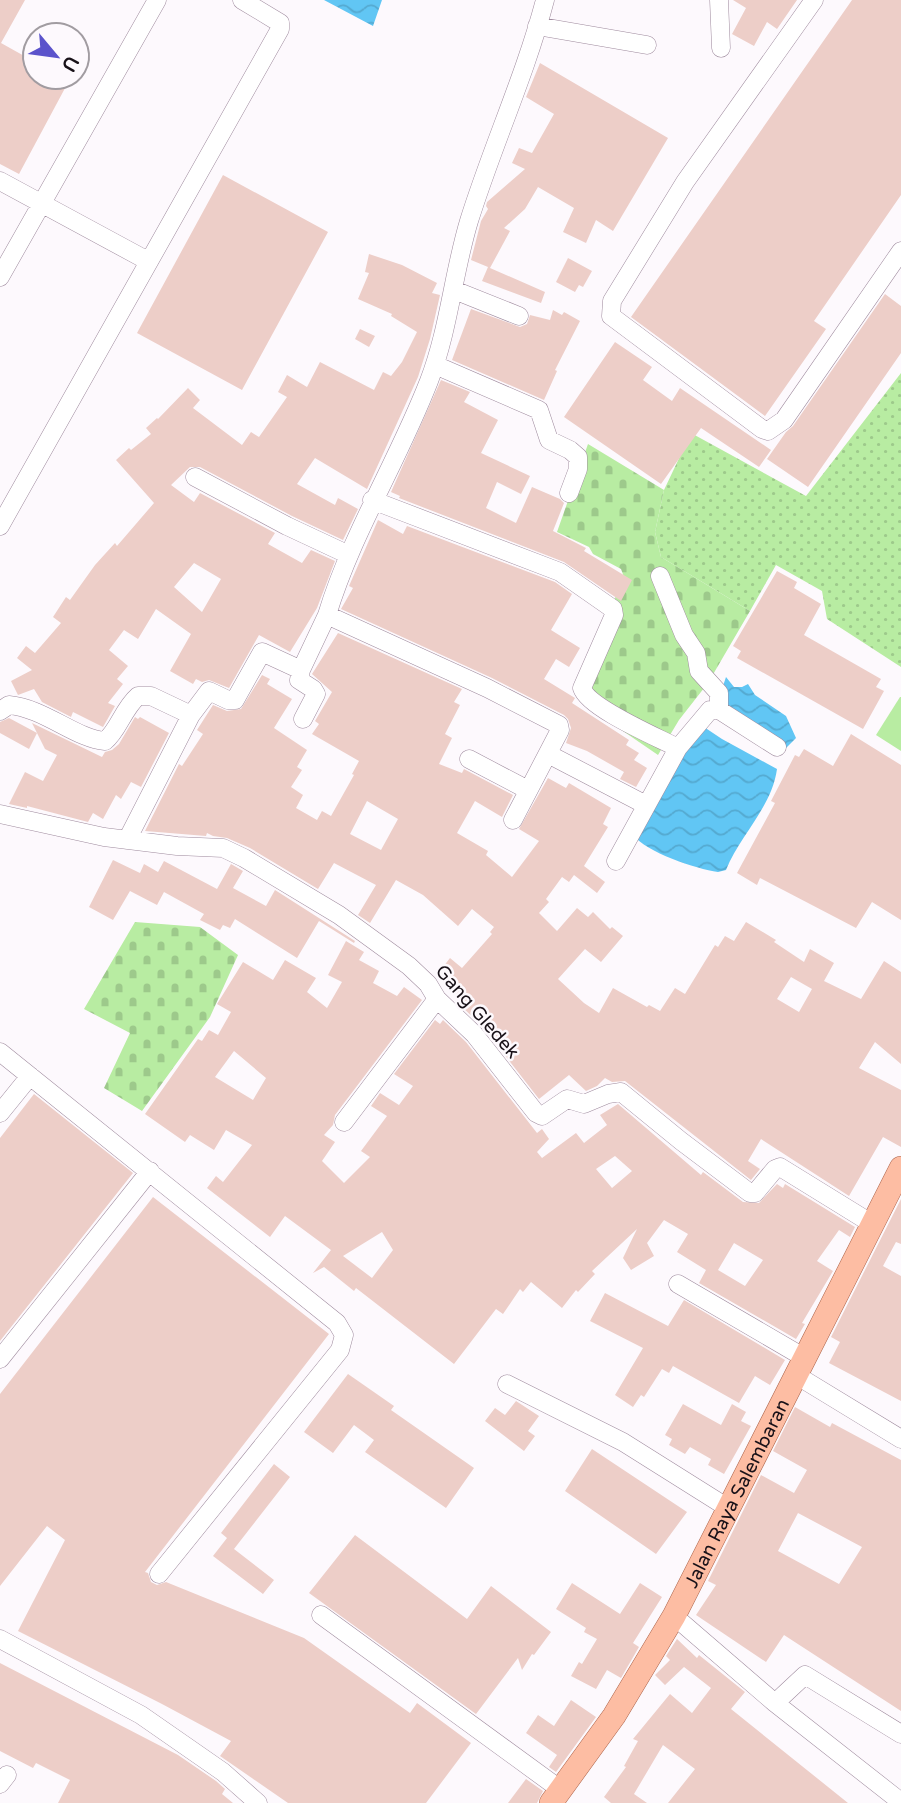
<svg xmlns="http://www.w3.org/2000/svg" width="901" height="1803" font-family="'Varela Round',sans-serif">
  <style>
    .grass { fill: url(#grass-dots) }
    .cemetery { fill: url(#cemetery-stones) }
    .garden { fill: #b8eca2 }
    .water { fill: url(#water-waves) }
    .building { fill: #edcec8; fill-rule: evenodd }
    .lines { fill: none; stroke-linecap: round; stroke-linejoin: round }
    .minor-casing { stroke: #9f8b9e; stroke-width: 19 }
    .major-casing { stroke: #ac644b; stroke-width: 24 }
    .minor { stroke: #fff; stroke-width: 18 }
    .major { stroke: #fdbda3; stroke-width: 23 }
    .labels { text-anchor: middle; stroke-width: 5; stroke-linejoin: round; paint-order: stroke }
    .street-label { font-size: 19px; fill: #181118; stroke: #fdf9fd }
  </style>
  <defs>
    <pattern id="grass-dots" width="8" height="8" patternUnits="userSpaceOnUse" patternTransform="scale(1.75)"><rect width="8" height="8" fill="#b8eca2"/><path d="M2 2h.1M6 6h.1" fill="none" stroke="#9dc98b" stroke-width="1.8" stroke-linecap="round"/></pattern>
    <pattern id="cemetery-stones" width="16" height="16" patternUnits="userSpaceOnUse" patternTransform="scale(1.75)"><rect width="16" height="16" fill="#b8eca2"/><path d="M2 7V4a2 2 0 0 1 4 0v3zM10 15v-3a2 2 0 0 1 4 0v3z" fill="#9dc98b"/></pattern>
    <pattern id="water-waves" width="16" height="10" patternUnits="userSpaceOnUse" patternTransform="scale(1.75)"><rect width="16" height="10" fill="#61c6f4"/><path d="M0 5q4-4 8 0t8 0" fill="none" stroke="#54a9d0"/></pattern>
  </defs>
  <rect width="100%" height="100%" fill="#fdf9fd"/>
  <path class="grass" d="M901 373V667L827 619 822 591 776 565 750 611 661 557 655 532 664 490 691 433 806 496Z"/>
  <path class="cemetery" d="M588 444 664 490 655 532 661 557 750 611 708 683 679 720 658 755 582 703 575 692 624 577 621 569 593 554 589 547 557 532Z
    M135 922 200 927 238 955 210 1017 142 1111 104 1088 130 1033 84 1009Z"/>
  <path class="garden" d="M900 697H901V751L876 735Z"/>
  <path class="water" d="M324 0H382L373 26Z
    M726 677 734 687H742L748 684 755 695 786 716 796 738 785 749 722 701 721 692Z
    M704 727 722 739 777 769C772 807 740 835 726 870L718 872C696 869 646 852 633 835L650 801Z"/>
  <path class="building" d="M0 0H25L1 43 35 62V77H71L19 174 0 164Z
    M733 0H797L777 29 767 22 754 46 732 34 746 8Z
    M852 0H901V195L814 321 826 329 765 416 631 317Z
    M540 63 668 138 613 231 596 220 586 243 563 232 574 208 538 187 525 209 504 228 510 231 490 268 545 292 541 303 482 281 488 267 471 260 481 221 488 209 486 206 487 202 525 169 512 163 519 148 532 153 554 114 526 97Z
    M223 175 328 232 242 390 137 333Z
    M369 254 402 265 437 283 432 293 440 295 430 339 418 377 367 489 315 458 297 484 335 505 338 498 358 509 343 540 292 516 200 467H190L171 485 194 502 200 493 275 533 268 544 302 563 311 550 335 561 317 608 290 652 259 635 229 688 209 680 202 682 196 679 193 684 170 671 191 634 156 609 138 639 124 630 109 650 128 666 117 679 123 684 108 703 115 706 103 727 73 712 71 717 42 702 34 689 18 695 11 681 32 670 17 658 26 646 35 653 61 623 53 617 66 597 70 600 95 565 115 543 117 546 154 503 116 460 129 448 131 450 151 434 146 428 157 418 158 419 188 388 200 400 193 408 242 445 251 432 259 437 287 397 278 392 287 375 307 387 320 362 374 390 383 372 391 376 402 362 417 332 391 316 392 314 358 299 369 273 365 272ZM194 563 221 579 202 612 174 587Z
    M568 258 592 271 583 287 579 285 575 292 556 282Z
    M885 294 901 306V353L808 487 767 459 786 432 793 426Z
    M471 309 520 327 527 324 530 315 550 320 553 310 562 315 564 312 580 321 555 370 557 371 544 400 452 360Z
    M360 329 375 336 369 347 355 339Z
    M615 342 652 367 643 380 672 401 680 388 771 450 759 467 701 428 661 484 564 417Z
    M441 380 470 392 464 402 498 420 481 453 530 476 521 494 497 482 486 508 516 523 532 487 560 499 564 503 553 531 586 548 584 551 632 580 621 601 564 562 399 498 400 496 391 492Z
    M378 520 403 534 407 526 555 582 572 594 551 630 580 648 569 667 556 659 544 679 575 698 572 703 629 740 626 745 639 753 634 760 647 768 636 787 620 779 624 772 587 751 566 743 571 728 568 719 564 715 492 678 341 609 353 588 349 586Z
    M777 571 797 582 794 588 821 604 804 635 881 679 876 687 884 691 863 729 737 658 741 651 733 646Z
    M338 633 462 689 454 702 460 705 445 734 452 738 439 764 462 773 464 769 513 795 502 817 475 801 457 833 488 851 486 855 512 877 539 841 519 829 548 778 566 788 569 783 611 808 603 824 608 827 584 866 605 882 597 893 574 875 569 882 562 877 546 899 549 902 539 913 557 931 577 908 588 917 593 912 610 929 612 927 623 936 601 962 585 949 558 979 584 1003 599 1013 613 988 647 1007 649 1005 660 1011 675 988 685 994 715 945 718 947 725 936 734 941 746 922 776 940 774 942 804 962 810 949 834 963 824 981 861 999 884 961 901 972V1064L875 1042 859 1068 901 1090V1147L883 1137 849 1196 761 1139 748 1161 760 1169 751 1180 625 1081 612 1082 605 1078 597 1086 586 1091 569 1075 539 1099 483 1027 457 1002 462 998 436 976 450 958 462 968 492 934 490 932 494 927 472 909 458 926 423 895 396 880 370 923 358 915 376 885 334 863 318 889 250 848 227 838 213 836 207 833 206 836 145 831 179 764 182 766 203 734 197 730 213 705 227 711 241 709 262 675 270 679 267 684 292 699 274 728 307 750 297 767 302 770 291 787 303 795 296 808 317 820 322 811 331 816 354 775 352 774 359 761 312 734 319 724 315 721 332 692 312 674ZM367 801 398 819 381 850 350 834ZM791 977 812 989 799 1012 777 999Z
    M135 717 138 719 140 717 169 733 141 787 131 782 121 799 116 795 103 819 93 813 88 822 27 806V808L9 804 25 772 43 781 57 755 45 749 32 723 102 757 105 752 112 750 119 744Z
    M9 718 37 733 29 749 0 733V722Z
    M851 734 901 765V920L872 902 856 928 760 878 757 885 737 873 775 803 771 801 795 755 799 757 804 749 833 766Z
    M113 860 140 873 144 864 158 872 164 861 217 889 231 864 243 871 233 888 266 906 275 890 355 941 354 943 319 921 297 958 235 919 230 928 223 925 220 930 200 920 204 914 164 892 157 905 130 891 113 920 89 907Z
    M346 941 364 952 359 960 379 971 373 983 397 996 404 987 422 1000 335 1115 333 1125 324 1135 335 1142 322 1161 344 1183 370 1157 361 1151 387 1116 371 1106 380 1093 399 1105 413 1086 394 1074 435 1020 440 1024 443 1020 466 1042 537 1133 542 1129 549 1139 537 1152 542 1158 576 1133 584 1143 607 1125 600 1115 618 1104 701 1175 703 1172 743 1202 759 1203 777 1184 783 1188 785 1184 855 1227 850 1237 839 1230 817 1261 833 1271 802 1323 805 1324 796 1339 699 1283 706 1270 677 1252 688 1234 664 1220 647 1243 654 1256 631 1270 623 1258 637 1229 592 1271 595 1274 578 1292 576 1290 562 1308 531 1282 523 1292 520 1289 503 1314 496 1309 454 1364 356 1288 354 1291 324 1267 313 1273 331 1250 285 1216 270 1237 207 1188 216 1176 223 1182 252 1145 226 1130 214 1150 190 1135 185 1142 145 1114 198 1039 202 1041 209 1030 218 1035 231 1012 217 1004 243 962 273 980 285 960 316 978 307 992 327 1008 342 982 328 975ZM234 1051 266 1078 253 1100 215 1077ZM615 1156 632 1171 612 1188 596 1169ZM382 1232 393 1250 372 1278 343 1256ZM734 1243 763 1260 745 1286 718 1270Z
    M34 1094 133 1173 0 1341V1138Z
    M153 1197 329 1334 145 1572 148 1573 151 1582 157 1585 166 1582 304 1638 410 1713 417 1703 471 1743 426 1803H288L220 1756 231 1741 162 1704 18 1631 65 1540 47 1526 0 1586V1394Z
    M901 1199V1244L896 1242 883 1266 901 1276V1401L829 1363 840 1342 831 1337Z
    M605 1293 668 1326 684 1300 785 1360 770 1385 755 1376 739 1403 673 1366 669 1373 662 1369 644 1397 641 1395 633 1407 615 1395 643 1348 590 1321Z
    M348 1374 394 1406 391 1410 474 1468 446 1508 365 1452 374 1440 354 1425 333 1453 304 1432Z
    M516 1401 539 1416 528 1431 535 1436 524 1451 485 1421 495 1408 505 1415Z
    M683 1404 721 1425 732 1404 746 1412 741 1421 751 1426 724 1474 708 1465 711 1459 690 1447 685 1454 669 1445 672 1439 665 1435Z
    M795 1407 830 1427 832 1423 901 1460V1711L784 1635 766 1662 696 1615 716 1585 708 1581 761 1475 794 1493 807 1470 773 1451ZM798 1513 862 1547 839 1584 778 1551Z
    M592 1449 687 1512 656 1554 565 1491Z
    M274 1464 290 1477 234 1549 274 1580 263 1594 213 1556 227 1538 221 1533Z
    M355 1535 467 1619 491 1586 551 1632 534 1655 532 1654 522 1670 518 1658 476 1714 309 1593Z
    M572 1583 620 1614 640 1583 662 1597 633 1643 639 1647 621 1678 607 1670 596 1689 571 1676 579 1662 582 1664 597 1639 584 1632 586 1628 556 1609Z
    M677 1639 697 1658 699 1655 745 1692 731 1709 848 1803H668L695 1769 663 1745 634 1794 647 1803H611L604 1797 626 1767 624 1766 638 1741 633 1739 670 1694 692 1713 711 1688 684 1667 665 1685 655 1675 670 1660 666 1656Z
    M0 1663 178 1755 216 1781 225 1789 222 1794 233 1803H58L70 1780 36 1763 33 1768 0 1751Z
    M571 1700 596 1717 556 1772 549 1767 557 1755 526 1733 538 1715 554 1726Z
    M526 1779 543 1791 537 1803H508Z"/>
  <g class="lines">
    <defs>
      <path id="minor" d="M719 0 721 48
        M814 0 685 182 612 301 611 316 762 429 768 431 784 420 901 251
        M537 26 647 45
        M0 181 148 261
        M0 277 157 0
        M454 290 519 316
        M435 365 539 410 549 440 570 450 578 457V469L569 493
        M195 477 287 526 349 555
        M372 500 560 572 613 609 614 615 582 688C588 708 657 737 678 748
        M0 526 280 29V23L242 0
        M660 576 684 635 696 653 699 671 719 693V710
        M327 615C352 533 398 461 429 381 449 329 453 274 469 221 492 147 525 76 545 0
        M301 670 299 680 313 689 316 694 303 719
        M0 711 9 705C44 708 76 739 105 741 118 731 123 709 138 696H151L191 715 209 691 228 700H235L262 652 301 670 327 615 487 688 559 725 560 730 513 820
        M548 754 646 805
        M469 759 528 790
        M0 814 104 837 177 846 223 848 244 858 339 915 409 966 428 984 437 999 474 1034 536 1113 542 1116 567 1099 584 1104 608 1094 621 1092 681 1141 750 1193H755L775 1169 780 1167 874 1225
        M127 840 191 715
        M616 861 678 748 710 710H719L777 747
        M0 1052 337 1323 344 1335 340 1350 159 1574
        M0 1113 30 1076
        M344 1122 437 999
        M678 1284 805 1358
        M0 1359 150 1171
        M796 1375 901 1439
        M507 1384 623 1442 728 1508
        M321 1615 561 1790
        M674 1616 775 1703 901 1802
        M0 1639 141 1715 223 1772 258 1803
        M775 1703 805 1675 901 1734
        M0 1784 7 1775"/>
      <g id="major">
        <path id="s1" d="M551 1803 614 1716 674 1616 901 1168"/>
      </g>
    </defs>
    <use href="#minor" class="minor-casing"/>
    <use href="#major" class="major-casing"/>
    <use href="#minor" class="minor"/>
    <use href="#major" class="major"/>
  </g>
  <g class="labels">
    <g class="street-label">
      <text transform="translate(478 1011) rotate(49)" y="7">Gang Gledek</text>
      <text dy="7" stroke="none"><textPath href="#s1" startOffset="362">Jalan Raya Salembaran</textPath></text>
    </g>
  </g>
  <g transform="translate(56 56) rotate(119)"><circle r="33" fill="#fdf9fd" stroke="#a19ca1" stroke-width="2"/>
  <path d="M0-5L12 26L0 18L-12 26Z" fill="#5b53cb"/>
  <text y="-10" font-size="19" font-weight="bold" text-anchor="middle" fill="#181118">U</text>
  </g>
</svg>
